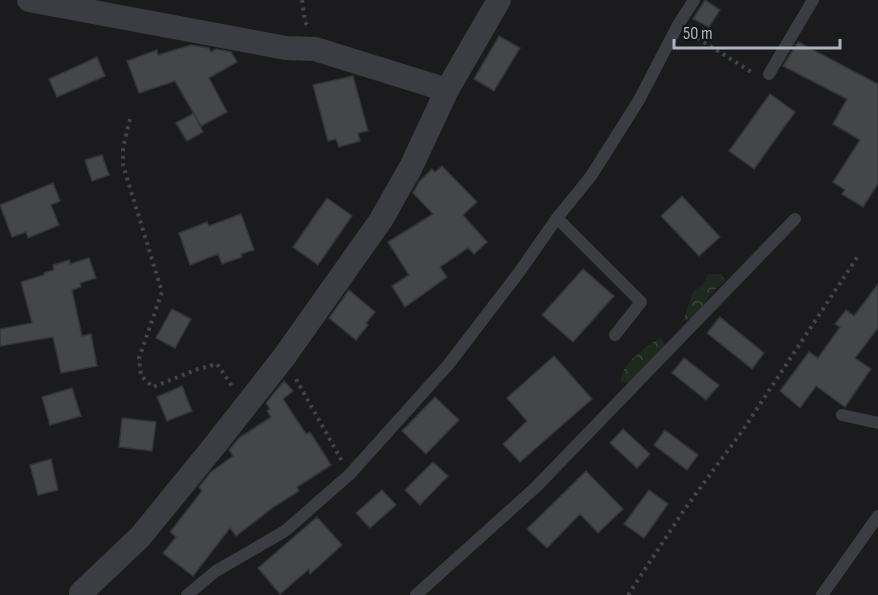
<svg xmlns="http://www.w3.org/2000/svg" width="878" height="595" font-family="'Sofia Sans Condensed',sans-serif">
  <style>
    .forest { fill: url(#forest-crowns) }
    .building { fill: #44464a; stroke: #343539; stroke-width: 1.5 }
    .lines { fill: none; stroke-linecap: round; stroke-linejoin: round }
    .path { stroke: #41444a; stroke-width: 4; stroke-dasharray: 3 4.5; stroke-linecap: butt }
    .lane { stroke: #3b3d43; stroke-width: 12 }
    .street { stroke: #3b3d43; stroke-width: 24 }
  </style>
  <defs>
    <pattern id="forest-crowns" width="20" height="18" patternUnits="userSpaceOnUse" patternTransform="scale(1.5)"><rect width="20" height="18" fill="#202920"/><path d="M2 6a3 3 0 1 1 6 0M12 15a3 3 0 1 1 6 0" fill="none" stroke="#3e463e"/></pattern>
  </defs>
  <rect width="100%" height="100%" fill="#1b1b1d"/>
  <path class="forest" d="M708 274H721L725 281C720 286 714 289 710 295 700 307 702 315 683 321L693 292 703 284Z
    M660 338 665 344 661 354 632 383 621 382C619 365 647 346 660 338Z"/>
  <path class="building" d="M705 0 720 10 709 27 693 19Z
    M499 36 520 48 494 91 474 79Z
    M798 42 878 84V184L863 207 842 194 845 190 833 182 860 140 833 124 847 99 783 66Z
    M191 45 209 48 211 52 216 49 231 52 237 62 209 78 227 112 201 126 175 81 139 93 127 61 157 50 158 55Z
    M97 57 105 76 57 97 49 79Z
    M353 76 368 131 358 133 360 141 339 147 336 139 328 141 313 85Z
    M770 94 795 112 754 169 729 151Z
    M194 113 203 132 187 141 176 123Z
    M102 155 109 175 92 181 85 160Z
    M442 166 477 202 463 215 487 242 474 254 468 248 440 267 447 277 405 307 392 286 409 275 388 242 433 214 413 193 419 182 432 169 435 172Z
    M53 183 60 201 51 205 59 225 28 238 26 232 12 237 0 205Z
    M682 196 720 237 699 256 661 216Z
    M327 198 352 216 318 265 293 247Z
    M241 214 254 250 241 254 242 257 222 264 218 254 190 265 179 233 207 222 209 226Z
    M89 258 96 278 80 283 81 287 72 290 82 336 91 334 97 366 61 373 53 337 0 346V329L32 323 21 282 44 275V273L54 270 53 265 69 260 70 264Z
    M583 269 614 296 573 342 542 315Z
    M878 284V328L855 358 871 369 845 407 816 386 800 408 780 391 809 352 818 358 840 327 835 324 846 310 854 316Z
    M349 290 375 312 366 323 368 325 356 340 329 318Z
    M172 309 191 319 175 348 156 338Z
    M720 317 764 353 752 369 707 333Z
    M554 356 592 399 520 462 503 444 527 421 507 398Z
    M684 358 719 385 706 400 672 373Z
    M284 381 293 391 283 399 306 434 310 432 331 465 297 487 299 491 275 506 236 536 230 528 193 576 163 553 176 537 170 532 202 491 199 487 211 472 233 456 229 450 239 438 271 417 267 411 270 409 266 403Z
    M182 386 192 411 167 421 157 397Z
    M72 388 81 416 50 425 42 397Z
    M435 397 459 420 426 454 402 431Z
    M122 418 156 422 152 451 119 447Z
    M623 429 650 454 637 468 610 443Z
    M665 430 698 455 687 470 654 445Z
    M51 459 58 490 38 495 30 465Z
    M433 462 448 476 420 505 405 490Z
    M586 471 623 509 598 533 580 514 547 548 527 529Z
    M382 490 396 505 370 528 356 513Z
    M649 490 668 504 644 538 624 524Z
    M317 517 342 545 310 574 309 569 280 594 258 568Z"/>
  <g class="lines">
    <path class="path" d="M302 0 305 22 308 26
      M691 34 753 73
      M130 119 123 148V165L162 292 139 358 141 376 153 387 198 369 217 364 232 386
      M296 379 342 461
      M628 595 684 510 743 430 858 256"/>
    <path class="lane" d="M769 74 813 0
      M557 218 641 302 615 335
      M842 415 878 423
      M187 595 216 571 285 531 350 474 448 365 520 271 557 218 591 176 639 100 678 25 694 0
      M416 595 536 487 795 219
      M822 595 878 516"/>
    <path class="street" d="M29 0 286 48 315 49 447 90
      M81 595V593L140 537 215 445 284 357 381 220 411 167 447 90 499 0"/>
  </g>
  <path d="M674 39v9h166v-9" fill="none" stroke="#acb3bd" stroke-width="3"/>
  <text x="683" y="39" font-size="18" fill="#acb3bd" stroke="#151618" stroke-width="4.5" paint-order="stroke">50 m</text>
</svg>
